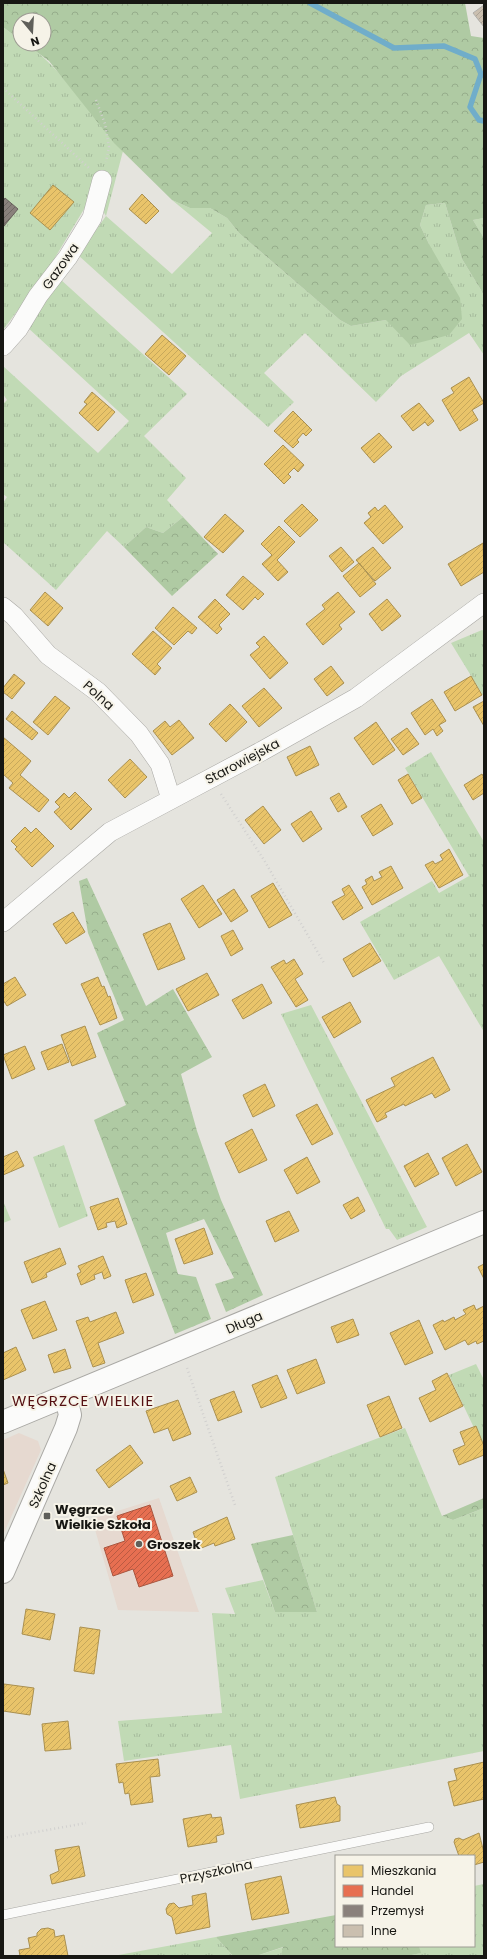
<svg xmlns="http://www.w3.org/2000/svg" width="487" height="1959" font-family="Poppins,sans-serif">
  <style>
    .commercial { fill: #e6d9d0 }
    .grass { fill: url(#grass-tufts) }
    .forest { fill: url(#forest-crowns) }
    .homes { fill: url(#homes-hatch); stroke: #aa9050 }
    .shops { fill: url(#shops-hatch); stroke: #a9553e }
    .industry { fill: url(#industry-hatch); stroke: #68615c }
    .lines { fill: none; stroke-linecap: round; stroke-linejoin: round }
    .stream { stroke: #70adca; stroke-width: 5.5 }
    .building { fill: url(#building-hatch); stroke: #b1afaa }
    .service-casing { stroke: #a9a8a4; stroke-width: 10 }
    .minor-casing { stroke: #a9a8a4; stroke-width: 20 }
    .tertiary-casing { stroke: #a9a8a4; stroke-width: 24 }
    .path { stroke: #d1d0cf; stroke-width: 2.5; stroke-dasharray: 1 3; stroke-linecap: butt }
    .service { stroke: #fbfbfa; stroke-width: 9 }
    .minor { stroke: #fbfbfa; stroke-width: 19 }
    .tertiary { stroke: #fbfbfa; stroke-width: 22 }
    .poi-dot { fill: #5f5f5a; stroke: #f6f3e8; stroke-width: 1.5 }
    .labels { text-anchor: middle; stroke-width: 4; stroke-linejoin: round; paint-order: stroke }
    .street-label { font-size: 13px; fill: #171713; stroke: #f6f3e8 }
    .poi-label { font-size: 13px; font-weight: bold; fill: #171713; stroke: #f6f3e8; text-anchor: start }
    .quarter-label { font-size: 15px; letter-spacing: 1px; fill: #551012; stroke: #f6f3e8 }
  </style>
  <defs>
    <pattern id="grass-tufts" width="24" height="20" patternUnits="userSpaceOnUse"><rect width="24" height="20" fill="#c1dab5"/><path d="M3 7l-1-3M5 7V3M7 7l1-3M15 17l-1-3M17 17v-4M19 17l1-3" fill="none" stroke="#a5ba9b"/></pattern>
    <pattern id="forest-crowns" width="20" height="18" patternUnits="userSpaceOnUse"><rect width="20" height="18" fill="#afcaa3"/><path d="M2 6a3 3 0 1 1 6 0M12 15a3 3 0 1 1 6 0" fill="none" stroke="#96ad8b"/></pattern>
    <pattern id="homes-hatch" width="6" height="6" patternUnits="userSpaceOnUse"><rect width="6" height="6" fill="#e9c46a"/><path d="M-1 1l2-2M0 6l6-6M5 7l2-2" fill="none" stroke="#c7a85b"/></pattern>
    <pattern id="shops-hatch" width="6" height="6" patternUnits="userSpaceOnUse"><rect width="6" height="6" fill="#e76f51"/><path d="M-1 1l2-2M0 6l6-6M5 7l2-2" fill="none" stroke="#ba5a42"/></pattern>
    <pattern id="industry-hatch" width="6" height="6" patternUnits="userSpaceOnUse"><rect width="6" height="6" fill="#8a817c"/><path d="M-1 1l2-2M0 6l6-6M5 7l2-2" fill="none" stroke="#706964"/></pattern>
    <pattern id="building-hatch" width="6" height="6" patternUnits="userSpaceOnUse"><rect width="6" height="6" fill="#cabfaf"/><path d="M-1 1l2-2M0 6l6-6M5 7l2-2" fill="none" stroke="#ada396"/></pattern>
  </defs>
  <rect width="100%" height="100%" fill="#e5e4de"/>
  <path class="commercial" d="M19 1433 38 1441 41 1450 3 1535V1440Z
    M159 1498 199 1612 118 1610 92 1519Z"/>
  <path class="grass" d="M3 27 20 40V44C45 44 102 130 123 151L106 216 172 274 212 233 172 200 190 208H210L227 218 239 233 340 320 351 326 386 320 429 244 420 225 426 205 445 203 462 259 484 295V355L469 333 401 376 376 402 305 333 264 373 294 402 268 427 78 255 106 216 93 194 47 271 3 330Z
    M484 218V238L473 220Z
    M60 279 187 394 144 436 186 478 167 500 183 517 163 533 146 527 124 547 107 531 56 590 3 542V503L7 497 3 494V404L7 400 3 394V366L98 453 129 421 26 326Z
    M482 630 484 631V697L451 643Z
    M431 752 484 842V1032L439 956 394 980 360 922 432 881 439 893 469 876 405 768Z
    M311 1005 427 1227 397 1240 389 1229H386L281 1014Z
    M64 1145 88 1216 59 1228 33 1157Z
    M3 1201 11 1220 3 1223Z
    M476 1364 484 1380V1449L449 1375Z
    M405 1428 442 1516 453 1520 484 1508V1751L240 1799 231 1745 124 1761 118 1721 222 1713 212 1613 235 1614 225 1588 263 1580 275 1612H317L275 1477Z
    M484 1884V1956H407L420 1953 419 1946H474V1886Z
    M216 1937 233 1956H113Z
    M284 1947 281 1956H256Z"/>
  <path class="forest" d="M3 3H465L471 36 484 38V218L473 220 484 238V295L462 259 445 203 426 205 420 225 429 244 460 298 462 319 449 335 410 345 386 320 351 326 340 320 239 233 227 218 210 208H190L172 200 114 143 49 61 26 44H44V20H20V40L3 27Z
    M183 517 218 554 172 596 124 547 146 527 163 533Z
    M87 878 146 1006 173 989 212 1057 181 1074 197 1131 221 1200 263 1295 226 1312 215 1284 234 1278 204 1219 166 1233 178 1274 196 1277 211 1319 175 1334 94 1120 126 1105 97 1033 124 1020 88 933 79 881Z
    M484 1498V1508L453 1520 442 1516Z
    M293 1535 317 1612H275L251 1544Z
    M336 1915V1946H419L421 1953 407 1956H281L283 1947 256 1956H233L216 1937Z"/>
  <path class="homes" d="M53 185 74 202 50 230 30 213Z
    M142 194 159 211 146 224 129 209Z
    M162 335 186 356 169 375 145 354Z
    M469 377 484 403 472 410 478 420 460 431 442 400 454 393 451 388Z
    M92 392 115 412 98 431 79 413 87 404 84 402Z
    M419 403 434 421 428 426 425 422 413 431 401 416Z
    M293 411 312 430 306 436 303 433 297 440 299 442 293 448 274 431Z
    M379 433 392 447 374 463 361 448Z
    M283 445 304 465 298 472 294 468 288 474 291 477 284 484 264 464Z
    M302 504 318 520 300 537 284 521Z
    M385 505 403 527 383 544 364 523 371 517 368 513 375 507 378 511Z
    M225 514 244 531 223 553 204 537Z
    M279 526 295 542 277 560 288 572 278 581 262 564 272 555 261 544Z
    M483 543 484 572 461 586 448 564Z
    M341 547 354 562 342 572 329 556Z
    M373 547 391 568 375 581 356 560Z
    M359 563 376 584 360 597 343 576Z
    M243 576 264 594 258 600 255 597 243 610 226 595Z
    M45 592 63 608 48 626 30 610Z
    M338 592 355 612 339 625 342 629 323 645 306 624 325 609 322 605Z
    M215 599 230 614 219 625 222 629 217 634 198 617Z
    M387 599 401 616 382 631 369 614Z
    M173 607 197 628 192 634 188 631 174 645 155 628Z
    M153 631 172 648 157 664 161 668 155 675 132 654Z
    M264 636 288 663 270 679 250 655 260 647 256 643Z
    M331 666 344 683 327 696 314 679Z
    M14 674 25 683 12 699 3 692V688Z
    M471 676 482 695 455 711 444 692Z
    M264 688 282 708 259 727 242 706Z
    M55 696 70 708 48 735 33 722Z
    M432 699 446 721 439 725 443 731 437 736 433 729 425 735 411 713Z
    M484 701V726L473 707Z
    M230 704 247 722 226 742 209 724Z
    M12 711 38 733 32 740 6 719Z
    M179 720 194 738 172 755 153 731 165 721 170 727Z
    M376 722 395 750 373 765 354 738Z
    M407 728 419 744 403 755 391 739Z
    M3 737 31 761 20 775 49 800 39 812 9 788 13 783 3 774Z
    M310 746 319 765 296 776 287 757Z
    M130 759 147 777 125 798 108 780Z
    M408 774 422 798 412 804 398 780Z
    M482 774 484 778V793L473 800 464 785Z
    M75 792 92 809 71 830 54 812 60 807 55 802 64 793 69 798Z
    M339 793 347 807 338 812 330 798Z
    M381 804 393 824 373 836 361 816Z
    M263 806 281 830 264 844 245 820Z
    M311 811 322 829 303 842 291 824Z
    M25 827 31 833 36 828 54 846 32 867 15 849 17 847 11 841Z
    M449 849 463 875 439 888 425 865 433 861 435 864 443 860 440 855Z
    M391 866 403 888 372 905 362 887 367 884 365 880 372 876 374 881 382 877 379 872Z
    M273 883 292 915 269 928 251 896Z
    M203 885 222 914 199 928 181 899Z
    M349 885 363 908 343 920 332 902 345 895 342 889Z
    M234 889 248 911 231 922 217 900Z
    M73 912 85 932 66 944 53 924Z
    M170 923 185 959 158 970 143 934Z
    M233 930 243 949 231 956 221 936Z
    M370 943 381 961 353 977 343 959Z
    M294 959 303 974 295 979 308 1000 296 1007 271 967 284 960 286 964Z
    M207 973 219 995 188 1011 176 989Z
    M15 977 26 995 7 1006 3 1000V984Z
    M98 977 102 987 104 986 108 997 110 996 117 1018 100 1025 81 984Z
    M262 984 272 1003 243 1019 232 1000Z
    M350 1002 361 1022 334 1038 322 1017Z
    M85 1026 96 1057 72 1066 61 1035Z
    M62 1044 69 1062 48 1070 41 1052Z
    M25 1046 35 1069 12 1079 3 1055Z
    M433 1057 450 1090 435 1098 432 1093 405 1106 404 1104 385 1113 387 1117 377 1122 366 1100 395 1086 391 1078Z
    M265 1084 275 1106 253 1117 243 1095Z
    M317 1104 333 1134 312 1145 296 1115Z
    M252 1129 267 1160 239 1173 225 1143Z
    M467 1144 482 1172 456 1186 442 1158Z
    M17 1151 24 1166 3 1175V1157Z
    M428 1153 439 1174 415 1187 404 1166Z
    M307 1157 320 1182 297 1194 284 1170Z
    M358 1197 365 1211 351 1219 343 1205Z
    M118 1198 127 1224 117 1228 115 1221 106 1223 107 1227 98 1230 90 1207Z
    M289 1211 299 1231 275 1242 266 1221Z
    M204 1228 213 1254 184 1264 175 1239Z
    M60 1248 66 1264 46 1273 47 1277 32 1283 24 1262Z
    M103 1256 111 1276 104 1279 102 1272 94 1275 95 1279 81 1285 77 1274 81 1272 78 1266Z
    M484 1264V1279L478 1267Z
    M146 1273 154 1295 133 1303 125 1280Z
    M45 1301 57 1330 33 1339 21 1310Z
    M474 1305 476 1310 484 1306V1341L477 1344 476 1341 468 1345 465 1340 445 1350 433 1325 443 1320 444 1322 454 1317 455 1320 466 1314 463 1310Z
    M116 1312 124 1333 98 1343 105 1363 93 1367 76 1321 88 1317 90 1322Z
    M353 1319 359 1335 337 1343 331 1327Z
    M419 1320 433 1353 405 1365 390 1333Z
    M16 1347 26 1370 3 1380V1353Z
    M65 1349 71 1368 54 1373 48 1355Z
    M316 1359 325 1383 297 1394 287 1370Z
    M447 1373 463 1406 430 1422 419 1398 436 1390 432 1381Z
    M277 1375 287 1398 261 1408 252 1385Z
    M234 1391 242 1412 218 1421 210 1400Z
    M389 1396 402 1428 380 1437 367 1405Z
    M178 1400 191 1434 173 1441 168 1428 154 1433 146 1411Z
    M476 1426 484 1446V1455L459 1465 453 1450 465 1445 460 1432Z
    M130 1445 143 1463 109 1488 96 1470Z
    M3 1469 8 1483 3 1485Z
    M190 1477 197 1492 177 1501 170 1486Z
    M227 1517 235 1539 215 1546 214 1543 199 1549 193 1532Z
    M26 1609 55 1614 50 1640 22 1634Z
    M80 1627 100 1630 94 1674 74 1671Z
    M4 1684 34 1688 30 1715 3 1711Z
    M68 1721 71 1749 45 1751 42 1724Z
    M158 1759 160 1776 150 1777 153 1802 131 1805 129 1793 125 1794 123 1782 119 1783 116 1764Z
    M484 1762V1799L454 1806 448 1782 457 1780 454 1769Z
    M335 1797 337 1804 340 1806V1821L300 1828 296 1805Z
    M211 1814 212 1818 221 1817 224 1834 216 1836 217 1842 188 1847 183 1819Z
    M479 1833 484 1853V1862L474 1865V1856H459L454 1842 455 1839 459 1838 463 1840Z
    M79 1846 85 1876 52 1884 50 1875 59 1871 55 1850Z
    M281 1876 289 1913 252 1920 245 1884Z
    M206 1893 210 1927 176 1934 172 1917 167 1914 166 1909 169 1904 174 1903 179 1908 193 1905 192 1896Z
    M48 1928 54 1930 55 1937 64 1935 68 1956H20L19 1950 30 1948 28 1938 37 1936V1933L41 1929Z"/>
  <path class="shops" d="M150 1505 173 1576 139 1587 133 1569 113 1576 104 1548 125 1541 117 1516Z"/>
  <path class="industry" d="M5 198 18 209 4 226 3 201Z"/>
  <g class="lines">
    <path class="stream" d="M310 3 394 48 444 46 475 59 481 74 470 107 479 120 484 121"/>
  </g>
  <path class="building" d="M484 5V27L473 13Z"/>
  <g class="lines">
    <defs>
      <path id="service" d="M3 1915 429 1827"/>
      <path id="minor" d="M3 346 18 329 38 296 68 257 92 218 102 180
        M3 607 14 616 48 655 98 692 139 734 160 764 171 799
        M3 922 110 832 262 751 356 698 484 603"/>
      <path id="tertiary" d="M3 1422 484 1222
        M3 1572 66 1428 70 1415 66 1397"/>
    </defs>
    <use href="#service" class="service-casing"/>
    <use href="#minor" class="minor-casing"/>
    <use href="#tertiary" class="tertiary-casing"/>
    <path class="path" d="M3 88 89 168
      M96 100 105 124 109 147 106 162
      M221 794 264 860 324 963
      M187 1368 235 1505
      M3 1838 86 1823"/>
    <use href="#service" class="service"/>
    <use href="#minor" class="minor"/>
    <use href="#tertiary" class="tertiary"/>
  </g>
  <g class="poi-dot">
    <rect x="43" y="1512" width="8" height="8" rx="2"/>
    <circle cx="139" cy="1544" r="4"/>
  </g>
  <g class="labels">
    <g class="street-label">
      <text transform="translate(60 266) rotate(-55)" y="5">Gazowa</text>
      <text transform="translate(99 695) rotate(42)" y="5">Polna</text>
      <text transform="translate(242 761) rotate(-28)" y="5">Starowiejska</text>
      <text transform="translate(244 1322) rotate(-23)" y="5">Długa</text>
      <text transform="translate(42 1485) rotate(-66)" y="5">Szkolna</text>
      <text transform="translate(216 1871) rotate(-12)" y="5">Przyszkolna</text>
    </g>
    <g class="poi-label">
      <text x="55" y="1514">Węgrzce<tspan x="55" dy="15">Wielkie Szkoła</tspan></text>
      <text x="147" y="1549">Groszek</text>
    </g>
    <g class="quarter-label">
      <text x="83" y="1406">WĘGRZCE WIELKIE</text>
    </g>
  </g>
  <rect width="487" height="1959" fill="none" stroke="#171713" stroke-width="8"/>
  <rect x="335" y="1855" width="140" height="92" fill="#f6f3e8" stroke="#9d9b93"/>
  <rect x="343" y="1865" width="20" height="12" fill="#e9c46a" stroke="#9d9b93"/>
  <text x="371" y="1875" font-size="12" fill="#171713">Mieszkania</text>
  <rect x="343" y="1885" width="20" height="12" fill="#e76f51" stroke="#9d9b93"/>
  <text x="371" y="1895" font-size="12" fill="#171713">Handel</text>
  <rect x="343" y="1905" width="20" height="12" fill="#8a817c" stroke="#9d9b93"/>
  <text x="371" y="1915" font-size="12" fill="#171713">Przemysł</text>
  <rect x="343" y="1925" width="20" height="12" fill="#cabfaf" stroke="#9d9b93"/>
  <text x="371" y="1935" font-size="12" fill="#171713">Inne</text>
  <g transform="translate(32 32) rotate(162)"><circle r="19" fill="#f6f3e8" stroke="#9d9b93"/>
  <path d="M0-3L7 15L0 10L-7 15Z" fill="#5f5f5a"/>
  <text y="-6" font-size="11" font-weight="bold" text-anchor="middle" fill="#171713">N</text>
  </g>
</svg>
